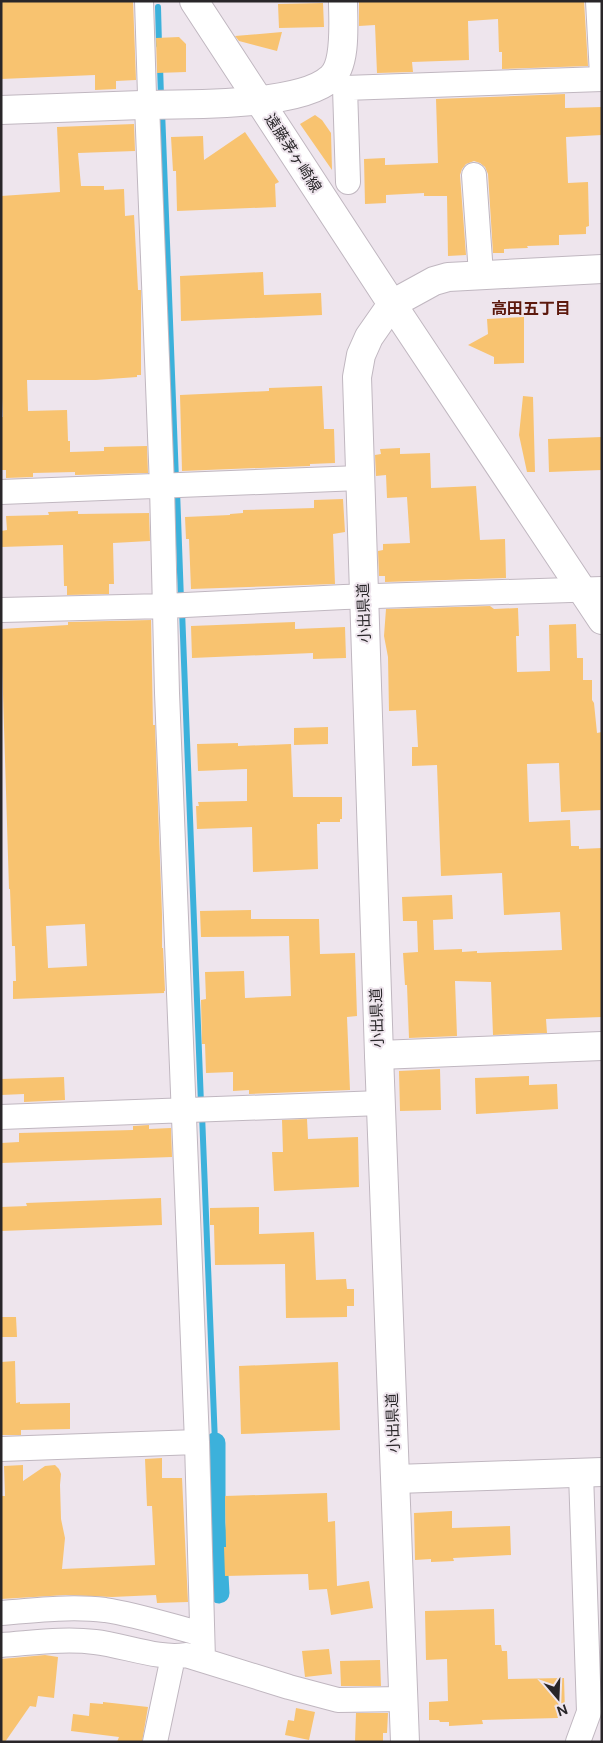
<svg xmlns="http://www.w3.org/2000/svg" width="603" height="1743" viewBox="0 0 603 1743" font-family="'DM Sans','Noto Sans JP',sans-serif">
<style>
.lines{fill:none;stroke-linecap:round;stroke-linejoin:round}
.stream{stroke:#3cb1db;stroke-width:6}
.canal{stroke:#3cb1db;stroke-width:21}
.building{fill:#f8c370;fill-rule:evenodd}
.pedestrian-casing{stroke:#c0b7c0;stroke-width:20}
.minor-casing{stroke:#c0b7c0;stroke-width:26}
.tertiary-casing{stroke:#c0b7c0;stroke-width:30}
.secondary-casing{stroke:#c0b7c0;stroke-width:30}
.pedestrian{stroke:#fff;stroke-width:18}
.minor{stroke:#fff;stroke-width:24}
.tertiary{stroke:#fff;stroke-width:28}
.secondary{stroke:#fff;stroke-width:28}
.labels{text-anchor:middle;stroke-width:4;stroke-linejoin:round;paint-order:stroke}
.street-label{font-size:15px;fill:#292629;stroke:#eee5ed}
.neighbourhood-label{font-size:16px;font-weight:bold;fill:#5c190d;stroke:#eee5ed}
</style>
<rect width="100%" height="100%" fill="#eee5ed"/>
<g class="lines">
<path class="stream" d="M158,7L159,45
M160,65L161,97
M162,110L176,480
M177,490L181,600
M182,610L201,1104
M202,1114L215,1443"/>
<path class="canal" d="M215,1443V1522L219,1593"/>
</g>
<path class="building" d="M1,1H133L136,80L116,81V89L95,90V75L1,79Z
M359,1H584L588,66L502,69V52H499L498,19L468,21L469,60L412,62L413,72L377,73L375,25L359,26Z
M323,3L324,27L279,28L278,4Z
M282,32L277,51L239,41L235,36Z
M179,37L186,44V72L157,73L156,38Z
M565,94V108L602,107V135L566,137L568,183L588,182L589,226L586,227V234L559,235V245L527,246L528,248L504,249V253H493L488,174L485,167L480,163L474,161L466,164L462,169L460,175L466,255L448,256L447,196H424V193L386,195V203L365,204L364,159L385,158V165L438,163L436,99Z
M315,115L322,120L331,133L332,170L300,124Z
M134,124L135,151L78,153L81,186H104V190L124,189L125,216L134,215L138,290H141V375H137V377L96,380H27L28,411L67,410L68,441H70V452L104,451V447L147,446L148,473L75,475V472L33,473V477L6,478V470H1V417H3L1,379V196L60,192L57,127Z
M245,132L279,182L275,184L276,207L177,211L176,171H173L171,137L203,136L204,160Z
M263,272L264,295L321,293L322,315L181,321L180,276Z
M524,317V363L494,364V357L468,345L488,334L487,319Z
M322,386L324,429H334L335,463L310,464V466L182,471L180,395L269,391V388Z
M523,396L533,397L535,472H527L519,435Z
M602,437V470L549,472L548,439Z
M400,448V454L430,453L431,488L476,486L480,540L505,539L506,578L385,582V576H379L378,551L383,550V544L410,543L407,497L387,498L386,475L376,476L375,455L381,454L380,449Z
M343,499L345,532L333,534L335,584L191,589L189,539H186L185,517L230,515V514L243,513V510L314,508V500Z
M78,511V514L149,513L150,541L113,543L114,584H109V594L67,595V586H64L63,545L1,547V531L7,530L6,516L49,515L48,512Z
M490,606L494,609L518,608L519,636H516L517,672L550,671L549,625L576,624L577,658H583V680H592V700L594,703L597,733L602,732V810L561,812L559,763L527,764L529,822L570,820L571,846H579V849L602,848V1017L546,1019L547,1033L493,1035L491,982L455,981L457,1036L409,1038L407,985H405L403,953L418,952L417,921H403L402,897L452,895L453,919L433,920L434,950L462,949V952L477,951V953L562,950L560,912L504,915L502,873L441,876L437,765L412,766V747H418L416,710L389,711L388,657L384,636L386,609Z
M151,620L153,725H155L162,915V948H163L165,991H164V993L13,999V981H16L15,946H12L10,889H9L1,629L68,625V622ZM85,924L87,966L48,968L46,926Z
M295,622V629L345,627L346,658L313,659V653L192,658L191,626Z
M328,727V744L294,745V728Z
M238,743V746L291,744L293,797H342V819H340V822H320V824H317L318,869L253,872L252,827L197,829L196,806H199L198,802L247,801V769L198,771L197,744Z
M251,910V919H319L320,954L355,953L357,1016L347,1017L350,1090L249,1094V1090L233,1091V1072L206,1073L205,1044H202L201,1000L206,999L205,972L244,971L245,998L291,996L289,936L201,937L200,911Z
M440,1069L441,1110L400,1111L399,1071Z
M529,1076V1085L557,1084L558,1109L476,1114L475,1078Z
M64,1077L65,1100L24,1102V1094L1,1095V1079Z
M307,1119L308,1139L358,1137L359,1187L274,1191L272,1152H283L282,1120Z
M149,1125V1129L171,1128L172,1157L1,1163V1143L19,1142V1133L133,1130V1126Z
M161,1198L162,1225L1,1231V1207L27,1206L26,1203Z
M259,1207V1234L314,1232L316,1280L346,1279L347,1289H354V1306H347V1317L286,1318L285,1264L215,1265L214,1225H210V1208Z
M1,1317H16L17,1337H1Z
M15,1361L16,1403L20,1402V1404L70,1403V1429L21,1430V1435H1V1362Z
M338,1362L340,1430L241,1434L239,1366Z
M162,1458V1478H182L188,1602L157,1603L156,1595L112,1597L66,1595L1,1599V1496H5L4,1466L23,1465V1481L45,1466L55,1465L59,1469L61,1474L60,1485L61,1519L65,1538L62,1569L155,1565L152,1506H147L145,1459Z
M327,1493L328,1522L335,1521L337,1586L369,1581L373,1608L331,1615L327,1589L309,1590L308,1574L225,1576L224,1547H226L225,1496Z
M452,1511V1528L510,1526L511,1555L453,1558L454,1561L431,1562V1559L415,1560L414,1513Z
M494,1609L495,1645H501L502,1651H507L508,1679L564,1678L565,1713L557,1714L558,1718L482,1720L483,1724L449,1726V1722H440L439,1720H429V1702L448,1701L447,1659L426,1660L425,1611Z
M329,1649L332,1674L305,1677L302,1651Z
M45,1655L58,1657L54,1698L38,1696L36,1707L30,1706L5,1742H1V1659Z
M380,1660L381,1686H341L340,1661Z
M103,1702L148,1707L142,1742H117L119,1737L71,1731L73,1714L89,1716L90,1703L103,1704Z
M296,1708L315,1712L309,1740L285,1735L288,1720L294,1721Z
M356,1713H388L387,1733H383V1742H355Z"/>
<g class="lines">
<g class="pedestrian-casing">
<path id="pedestrian" d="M144,1L147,95"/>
</g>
<g class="minor-casing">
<path id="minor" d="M598,1L602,75
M332,78L345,88L602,79
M345,88L348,182
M147,105L162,486L167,693L197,1442L203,1660
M474,175L481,274
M1,492L360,478
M1,610L165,606L344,597L602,589
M1,1117L381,1103
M1,1449L197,1442
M1,1613C35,1610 72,1606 105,1610C138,1615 171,1626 202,1634
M1,1645C32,1643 64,1638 95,1642C123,1645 160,1660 186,1655L289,1687L338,1700L403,1699
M155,1742L173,1657
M578,1742L589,1712L581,1473"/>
</g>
<g class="tertiary-casing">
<path id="tertiary" d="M1,110C48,108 95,107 142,105C185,104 300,107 331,78C347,64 343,21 343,1
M602,269L448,277L434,281L392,304L602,620
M379,1055L602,1046
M396,1479L602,1472"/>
</g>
<g class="secondary-casing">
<path id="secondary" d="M194,1L392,304L369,337L361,355L357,377L379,1055L405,1742"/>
</g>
<use href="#pedestrian" class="pedestrian"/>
<use href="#minor" class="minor"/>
<use href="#tertiary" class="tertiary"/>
<use href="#secondary" class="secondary"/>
</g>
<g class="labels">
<g class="street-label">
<text transform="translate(293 153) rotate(57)" y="5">遠藤茅ヶ崎線</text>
<text transform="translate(364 613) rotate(-92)" y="5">小出県道</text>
<text transform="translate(377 1018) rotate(-92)" y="5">小出県道</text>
<text transform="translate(393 1423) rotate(-92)" y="5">小出県道</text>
</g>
<g class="neighbourhood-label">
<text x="531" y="314">高田五丁目</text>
</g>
</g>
<rect width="603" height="1743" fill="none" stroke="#292629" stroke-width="5"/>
<g transform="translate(558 1698) rotate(161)" stroke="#eee5ed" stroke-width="4" paint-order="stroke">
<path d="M0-4L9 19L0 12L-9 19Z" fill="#292629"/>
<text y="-8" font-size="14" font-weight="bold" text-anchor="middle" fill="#292629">N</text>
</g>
</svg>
